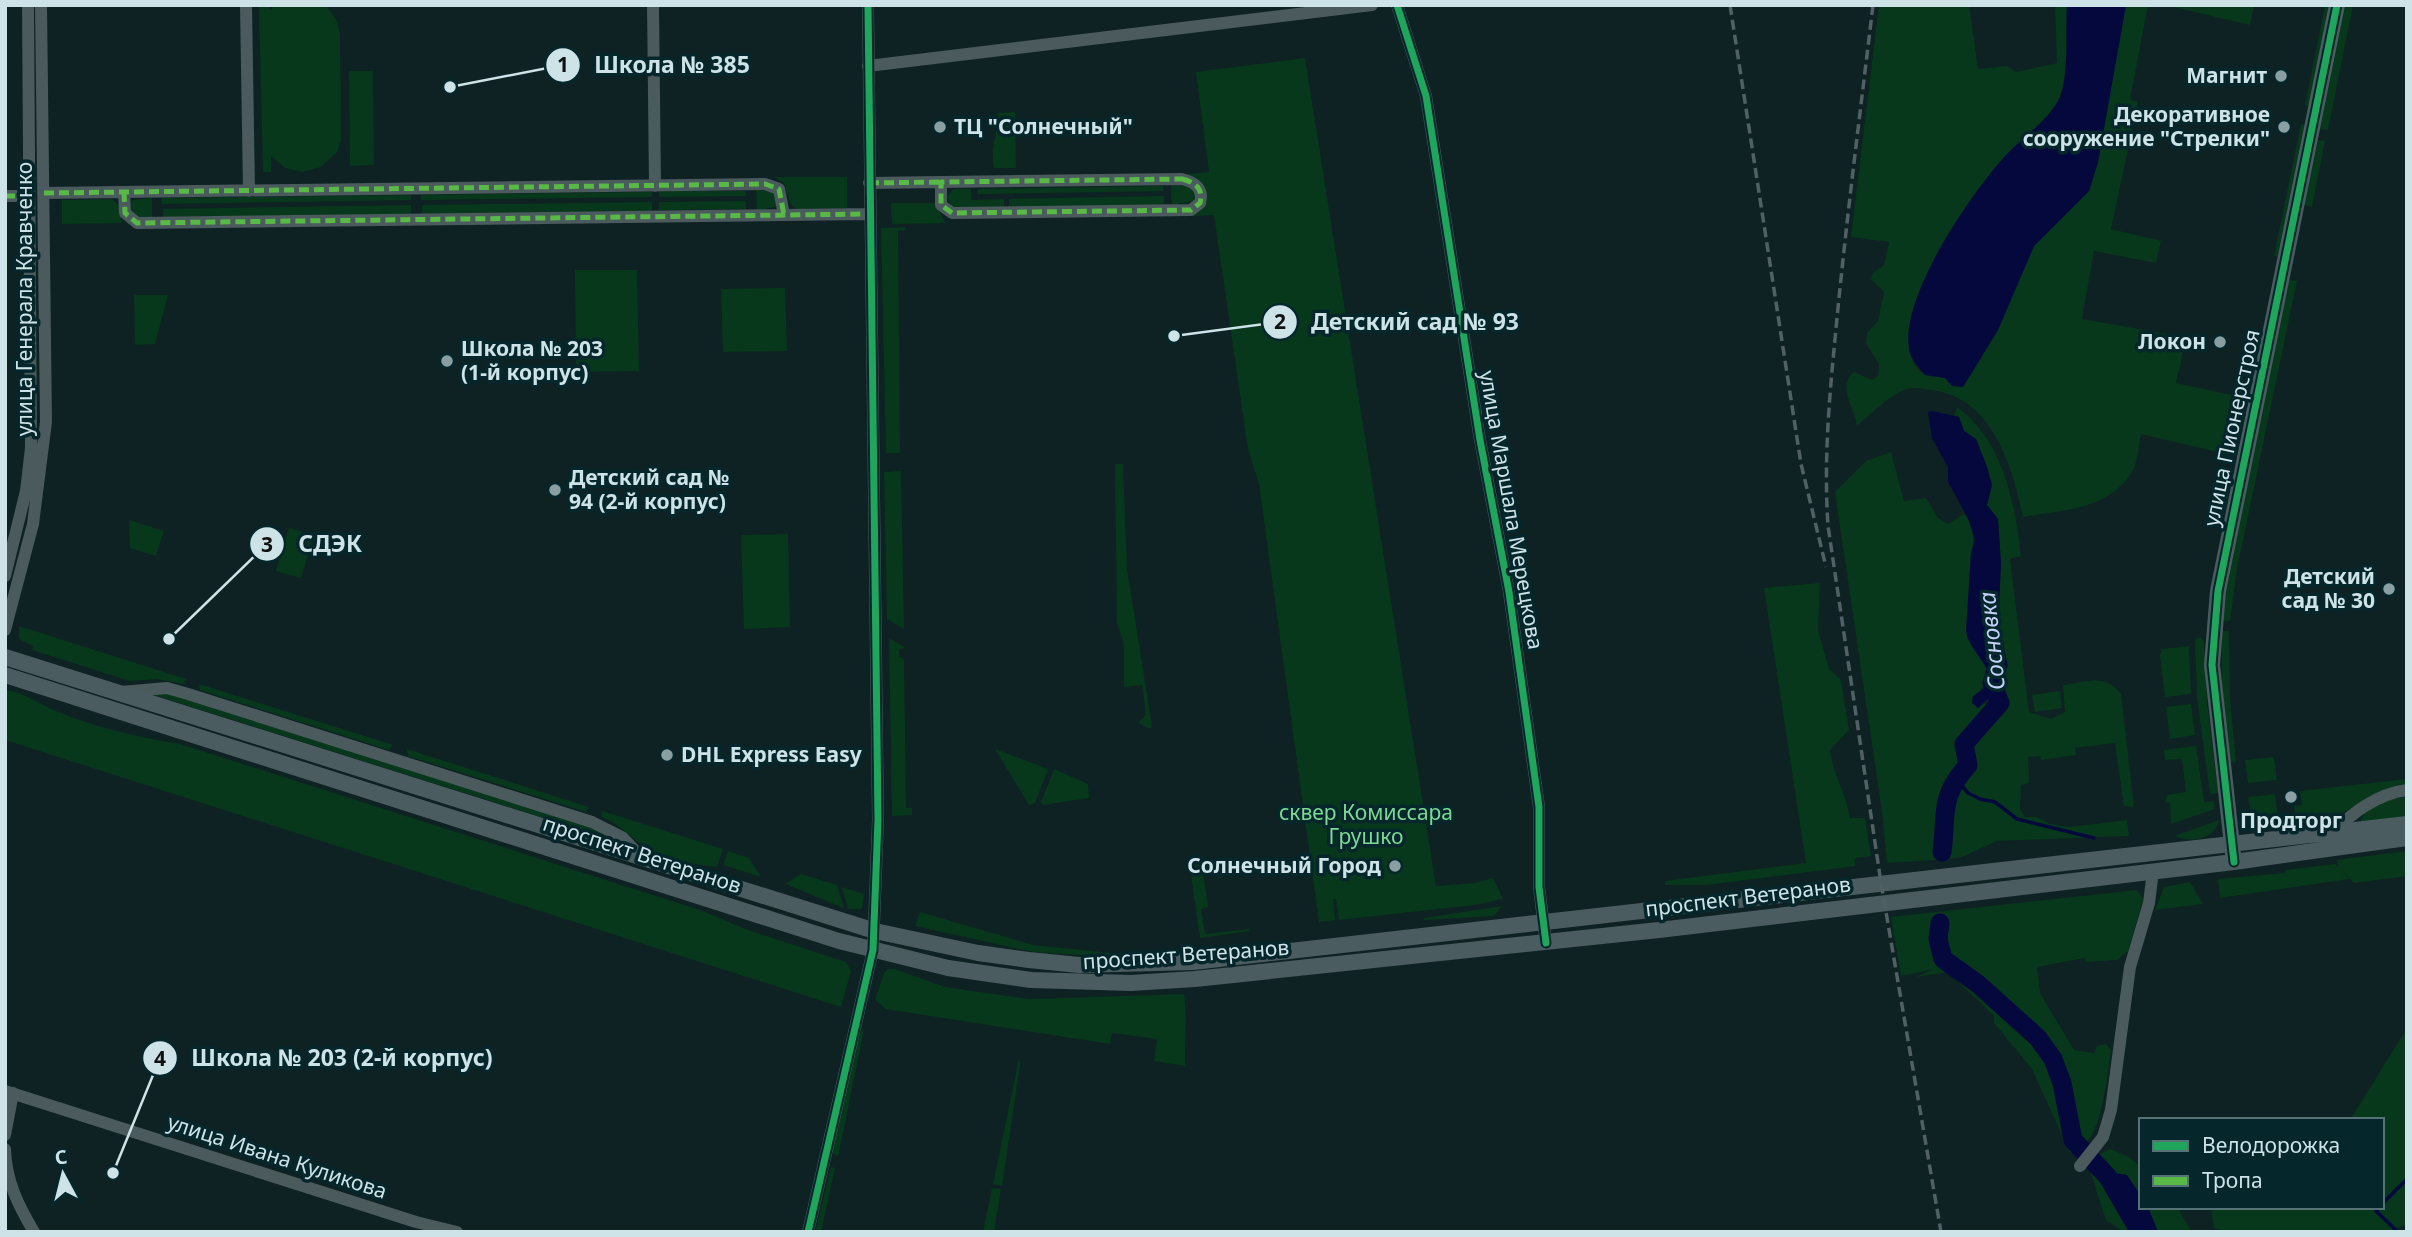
<svg xmlns="http://www.w3.org/2000/svg" width="2412" height="1237" viewBox="0 0 2412 1237" font-family="'Noto Sans',sans-serif">
<style>
.green{fill:#07381b}
.water{fill:#05083c}
.lines{fill:none;stroke-linecap:round;stroke-linejoin:round}
.stream{stroke:#05083c;stroke-width:3.5}
.river{stroke:#05083c;stroke-width:19}
.street{stroke:#4a5a5d;stroke-width:12}
.secondary{stroke:#4b5c61;stroke-width:16}
.rail{stroke:#516163;stroke-width:3.5;stroke-dasharray:10 5;stroke-linecap:butt}
.quiet{stroke:#58b947;stroke-width:5;stroke-dasharray:10 5;stroke-linecap:butt}
.cycleway-casing{stroke:#05272c;stroke-width:11}
.cycleway{stroke:#20a55d;stroke-width:7}
.poi-dot{fill:#8a9fa2;stroke:#05272c;stroke-width:2.5}
.labels{text-anchor:middle;stroke-width:7;stroke-linejoin:round;paint-order:stroke}
.poi-label{font-size:21px;font-weight:bold;fill:#cde3e7;stroke:#05272c;text-anchor:end}
.street-label{font-size:21px;fill:#cde3e7;stroke:#05272c}
.park-label{font-size:21px;fill:#7dd993;stroke:#05272c}
.water-label{font-size:23px;font-style:italic;fill:#c4d2f7;stroke:#05272c}
.leader{fill:none;stroke:#cde3e7;stroke-width:2.5}
.callout-dot{fill:#cde3e7;stroke:#05272c;stroke-width:2.5}
.mark-label{font-size:21px;text-anchor:middle;font-weight:bold;fill:#111}
.callout-label{font-size:23px;text-anchor:middle;font-weight:bold;fill:#cde3e7;stroke:#05272c;stroke-width:7;stroke-linejoin:round;paint-order:stroke}
</style>
<rect width="100%" height="100%" fill="#0e2123"/>
<path class="green" d="M259,5H269L270,10L275,5H326L337,21L340,35L341,140L337,152L321,167L303,172L285,168L271,156V172H263Z
M1879,5H1969L1978,69L2007,66L2016,72L2057,63L2055,5H2067C2066,30 2069,80 2058,101C2047,122 2023,138 2007,155C1977,186 1869,336 1924,374C1930,378 1938,375 1944,378C1952,380 1954,387 1963,387L1998,330L2034,246L2089,191L2098,162L2126,5H2148L2130,100L2138,102L2111,229L2161,241L2156,263L2094,251L2082,319L2173,335C2190,346 2179,365 2176,383L2236,396L2226,454L2141,434C2138,446 2138,462 2132,472C2109,510 2062,510 2023,517C2012,465 1992,397 1931,390C1923,389 1913,386 1904,390C1887,397 1871,414 1857,426C1855,407 1836,387 1854,372L1872,380L1878,376L1879,364L1866,344L1867,333L1878,321L1884,292L1871,279L1873,273L1884,265L1889,242L1851,237Z
M2165,5H2254L2250,25Z
M2345,5H2353L2328,130L2320,129Z
M2325,6L2329,7L2309,106L2305,105Z
M1305,58L1436,886L1475,883L1493,878L1503,899L1475,905L1339,920L1336,899H1333L1335,920L1319,922L1259,484L1248,449L1214,215L1192,216L1200,181L1187,174L1209,172L1196,72Z
M349,71H373L374,165L350,166Z
M1015,112L1016,168H994C990,149 998,131 998,113Z
M2301,124L2305,125L2278,257L2274,256Z
M2318,140L2325,141L2312,207L2304,205Z
M774,177H847V208L796,209L790,203L784,183Z
M1171,185L1191,187L1195,194L1194,201L1172,205Z
M1163,186V191L978,194V189Z
M953,189H971V200L1004,199V207L952,208L947,197Z
M756,190L776,192V207L757,210Z
M746,191V196L659,197V191Z
M652,192V197L421,200V195Z
M411,195V200L162,204V198Z
M1164,196V205L1009,207V199Z
M152,198V218L132,216L130,206L132,200Z
M112,199L119,206L122,223L62,224V200Z
M746,201V209L659,210V202Z
M652,202V211L422,214V205Z
M891,203H936L945,223L892,224Z
M411,205V214L163,217V209Z
M906,227V230L898,231L900,453H886L881,228Z
M575,270H637L639,371L576,372Z
M2289,280L2297,281L2237,569L2230,621H2222L2225,592Z
M785,288L787,351L723,352L721,289Z
M134,295H168L155,344L135,345Z
M1957,407C2003,440 2015,503 2021,556L2010,559L2029,712L2051,719L2065,712L2063,685C2085,682 2106,673 2121,694L2134,807L2124,806L2115,743L2075,748L2076,755L2041,760L2040,756L2028,757L2029,783L2021,785L2020,809L2025,817H2037L2050,824L2069,827L2127,820L2129,836L1997,841L1962,857L1949,859V797L1970,766L1967,745L1987,719L2003,705L1996,689L2003,678L2005,655L1998,626L2001,564L1998,519L1987,505L1992,485L1987,467L1976,439L1964,431L1959,417L1955,415Z
M1891,452L1904,501L1926,498L1938,518L1948,524L1964,514C1973,524 1976,541 1971,553L1967,638L1985,663L1991,682L1981,688L1978,708L1985,703L1986,709L1959,743L1964,764L1940,792L1937,860L1887,863L1882,812L1835,492L1866,461Z
M1115,464H1123L1127,569L1152,726L1150,729L1138,723L1146,715L1142,685L1124,687V644L1117,623Z
M901,471L904,629L887,619L884,472Z
M129,520L164,531L156,556L130,548Z
M289,528L314,535L301,578L276,571Z
M788,534L790,627L744,629L741,535Z
M1820,583L1818,630L1829,669L1841,680L1849,730L1830,750C1833,774 1846,793 1850,818H1865L1871,856L1855,858V866L1707,885H1665V881L1806,863L1764,588Z
M19,626L186,679L183,684L157,679L130,681L32,650L33,646L19,639Z
M2222,631H2229L2230,699L2236,762L2229,763L2222,700Z
M2201,637L2204,642L2207,702L2218,793L2210,794L2197,698L2195,639Z
M889,638L906,648L899,649V657L904,659L906,808H912V815L892,816Z
M2189,646L2191,694L2165,697L2160,655L2162,649Z
M199,684L393,745L389,750L200,690Z
M5,690C24,692 39,704 56,711C95,727 138,737 180,744L700,910L748,930L846,962L851,971L841,1007L5,740Z
M2060,691L2062,708L2035,712L2032,695Z
M169,694L600,830L617,841L154,695Z
M2191,704L2195,735L2170,739L2166,707Z
M2196,746L2204,802L2214,801L2215,809L2171,824L2170,803L2165,802L2167,795L2186,792L2182,759L2165,760L2164,750Z
M407,749L589,807L586,812L408,756Z
M995,749L1048,769L1035,803L1029,805Z
M2274,757L2277,780L2248,783L2245,760Z
M1054,769L1088,784L1089,798L1043,805L1041,802Z
M2407,779V784L2378,792L2331,820L2296,822L2294,806L2302,805L2300,791Z
M2275,794L2279,825L2253,823L2248,797Z
M2407,797V819L2363,823L2361,820C2366,805 2392,798 2407,797Z
M602,811L723,849L717,867C694,864 666,862 647,849C631,838 621,825 602,817Z
M2219,820C2215,840 2191,843 2174,836Z
M728,851L749,858L761,877L723,865Z
M2407,851V876L2354,883L2341,870L2349,879L2220,898L2218,879L2285,873V870L2335,864L2339,868L2336,860Z
M1201,859L1208,907L1201,909L1205,934L1249,929V931L1200,938L1189,860Z
M801,874L837,885L844,908L785,884Z
M2190,882L2203,904L2155,910L2164,887Z
M842,887L864,894L862,909H848Z
M2137,890L2143,899L2128,951L2117,960L2086,962L2085,958L2037,967L2040,993L2074,1050L2094,1053L2097,1046L2106,1044L2111,1050C2108,1073 2102,1130 2084,1146C2081,1149 2074,1151 2070,1153L2032,1069L1994,1023V1016L1948,972L1916,977L1934,969L1901,976L1891,917Z
M1502,906L1494,916L1424,920V918Z
M920,912L1033,945L1112,953L1184,952L1181,955L1112,957L1033,952L915,926Z
M888,969H895L945,987L1029,999L1184,994C1188,1019 1184,1041 1185,1066L1154,1061L1157,1039L1112,1033L1110,1044L886,1009L875,1000L884,973Z
M863,1027L864,1030L838,1157L831,1151L852,1057Z
M2407,1028V1224L2388,1232H2229L2214,1228L2211,1207H2382V1120H2350Z
M1019,1059L1020,1065L1002,1186L993,1184Z
M2111,1149L2129,1157L2141,1167V1196L2127,1175L2108,1188L2133,1232H2124L2106,1220L2090,1171C2091,1159 2101,1152 2111,1149Z
M831,1167L835,1168L821,1232H815Z
M992,1188L1001,1189L994,1232H983Z
M2148,1207H2177L2192,1232H2158Z"/>
<path class="water" d="M2067,5H2126L2098,162L2089,191L2034,246L1998,330L1963,387L1952,386L1945,378L1925,375C1919,368 1913,361 1910,353C1896,301 1972,192 2006,155C2022,138 2046,122 2058,101C2070,80 2065,30 2067,5Z
M1932,411L1959,417L1964,431L1976,439L1987,467L1992,485L1987,505L1998,519L2001,564L1998,626L2005,655L2003,678L1995,677L1991,682C1988,661 1968,649 1966,630L1971,553L1975,540L1968,518L1948,482V467L1932,438L1928,412Z
M1992,683L1998,697L1989,698L1978,708L1972,703L1973,696Z
M2114,1173L2127,1175L2141,1196V1207H2148L2158,1232H2133L2108,1188V1177Z"/>
<g class="lines">
<path class="stream" d="M1956,779L1968,793L1980,799L1995,802L2017,819L2094,838
M2382,1204L2407,1179
M2380,1207L2376,1211L2398,1232"/>
<path class="river" d="M1942,852C1947,814 1939,797 1968,765L1964,744L2000,703L1992,683L1998,665L1995,651
M1940,923L1938,939L1943,959L1978,984L2038,1038L2053,1059L2062,1083L2073,1140L2108,1177L2140,1232"/>
<path class="street" d="M246,5L249,191
M653,5L655,186
M1397,5L1426,96L1480,440L1509,592L1539,807V887L1546,943
M868,66L1372,5
M1182,179C1195,182 1204,189 1200,203L1191,210L952,213L941,205V182Z
M869,183L941,182
M124,192L125,213L137,223L869,214
M44,193L765,184L779,189L784,215
M5,196H29
M5,576L26,491L31,448L28,5
M5,630L33,524L46,422L41,5
M121,692L167,688L188,694L592,822L622,837L640,856
M2330,834C2353,813 2376,794 2407,790
M5,1091L416,1222L457,1232
M5,1135L13,1093
M5,1149C6,1181 18,1205 34,1232
M2080,1166L2103,1137L2111,1110L2130,967L2149,903L2153,871
M808,1232L873,950L878,820L868,5"/>
<path class="secondary" d="M5,657L875,931L978,953L1029,960L1079,965L1193,962L2407,824
M5,675L839,941L948,968L1031,980L1131,983L1195,979L1659,930L2234,862L2407,838
M2233,854L2212,665L2218,591L2337,5"/>
<path class="rail" d="M1730,5L1801,464L1826,567
M1873,5C1861,106 1848,207 1838,308C1831,381 1823,452 1828,526L1881,883L1941,1232"/>
<path class="quiet" d="M1182,179C1195,182 1204,189 1200,203L1191,210L952,213L941,205V182Z
M869,183L941,182
M124,192L125,213L137,223L869,214
M44,193L765,184L779,189L784,215
M5,196H29"/>
<g class="cycleway-casing">
<path id="cycleway" d="M1397,5L1426,96L1480,440L1509,592L1539,807V887L1546,943
M2234,862L2212,665L2218,591L2337,5
M808,1232L873,950L878,820L868,5"/>
</g>
<use href="#cycleway" class="cycleway"/>
</g>
<g class="poi-dot">
<circle cx="2281" cy="76" r="7"/>
<circle cx="940" cy="127" r="7"/>
<circle cx="2284" cy="127" r="7"/>
<circle cx="2220" cy="342" r="7"/>
<circle cx="447" cy="361" r="7"/>
<circle cx="555" cy="490" r="7"/>
<circle cx="2389" cy="589" r="7"/>
<circle cx="667" cy="755" r="7"/>
<circle cx="2291" cy="797" r="7"/>
<circle cx="1395" cy="866" r="7"/>
</g>
<g class="labels">
<g class="poi-label">
<text x="2267" y="83">Магнит</text>
<text x="2270" y="122">Декоративное<tspan x="2270" dy="24">сооружение "Стрелки"</tspan></text>
<text x="954" y="134" text-anchor="start">ТЦ "Солнечный"</text>
<text x="2206" y="349">Локон</text>
<text x="461" y="356" text-anchor="start">Школа № 203<tspan x="461" dy="24">(1-й корпус)</tspan></text>
<text x="569" y="485" text-anchor="start">Детский сад №<tspan x="569" dy="24">94 (2-й корпус)</tspan></text>
<text x="2375" y="584">Детский<tspan x="2375" dy="24">сад № 30</tspan></text>
<text x="681" y="762" text-anchor="start">DHL Express Easy</text>
<text x="2291" y="828" text-anchor="middle">Продторг</text>
<text x="1381" y="873">Солнечный Город</text>
</g>
<g class="street-label">
<text transform="translate(25 299) rotate(-90)" y="7">улица Генерала Кравченко</text>
<text transform="translate(2232 428) rotate(-78)" y="7">улица Пионерстроя</text>
<text transform="translate(1511 510) rotate(80)" y="7">улица Маршала Мерецкова</text>
<text transform="translate(642 855) rotate(18)" y="7">проспект Ветеранов</text>
<text transform="translate(1748 897) rotate(-7)" y="7">проспект Ветеранов</text>
<text transform="translate(1186 955) rotate(-4)" y="7">проспект Ветеранов</text>
<text transform="translate(277 1157) rotate(18)" y="7">улица Ивана Куликова</text>
</g>
<g class="park-label">
<text x="1366" y="820">сквер Комиссара<tspan x="1366" dy="24">Грушко</tspan></text>
</g>
<g class="water-label">
<text transform="translate(1992 641) rotate(-96)" y="8">Сосновка</text>
</g>
</g>
<path class="leader" d="M450 87L563 65M1174 336L1280 322M169 639L267 544M113 1173L160 1058"/>
<g class="callout-dot">
<circle cx="450" cy="87" r="7"/>
<circle cx="1174" cy="336" r="7"/>
<circle cx="169" cy="639" r="7"/>
<circle cx="113" cy="1173" r="7"/>
<circle cx="563" cy="65" r="18"/>
<circle cx="1280" cy="322" r="18"/>
<circle cx="267" cy="544" r="18"/>
<circle cx="160" cy="1058" r="18"/>
</g>
<g class="mark-label">
<text x="563" y="72">1</text>
<text x="1280" y="329">2</text>
<text x="267" y="552">3</text>
<text x="160" y="1066">4</text>
</g>
<g class="callout-label">
<text x="672" y="73">Школа № 385</text>
<text x="1415" y="330">Детский сад № 93</text>
<text x="330" y="552">СДЭК</text>
<text x="342" y="1066">Школа № 203 (2-й корпус)</text>
</g>
<rect width="2412" height="1237" fill="none" stroke="#cde3e7" stroke-width="14"/>
<rect x="2139" y="1118" width="245" height="91" fill="#05272c" stroke="#557277" stroke-width="2"/>
<rect x="2153" y="1141" width="35" height="10" fill="#20a55d" stroke="#557277" stroke-width="2"/>
<text x="2202" y="1153" font-size="21" fill="#cde3e7">Велодорожка</text>
<rect x="2153" y="1176" width="35" height="10" fill="#58b947" stroke="#557277" stroke-width="2"/>
<text x="2202" y="1188" font-size="21" fill="#cde3e7">Тропа</text>
<g transform="translate(63 1174) rotate(353)" stroke="#05272c" stroke-width="5" paint-order="stroke">
<path d="M0-5L12 26L0 18L-12 26Z" fill="#cde3e7"/>
<text y="-10" font-size="19" font-weight="bold" text-anchor="middle" fill="#cde3e7">С</text>
</g>
</svg>
